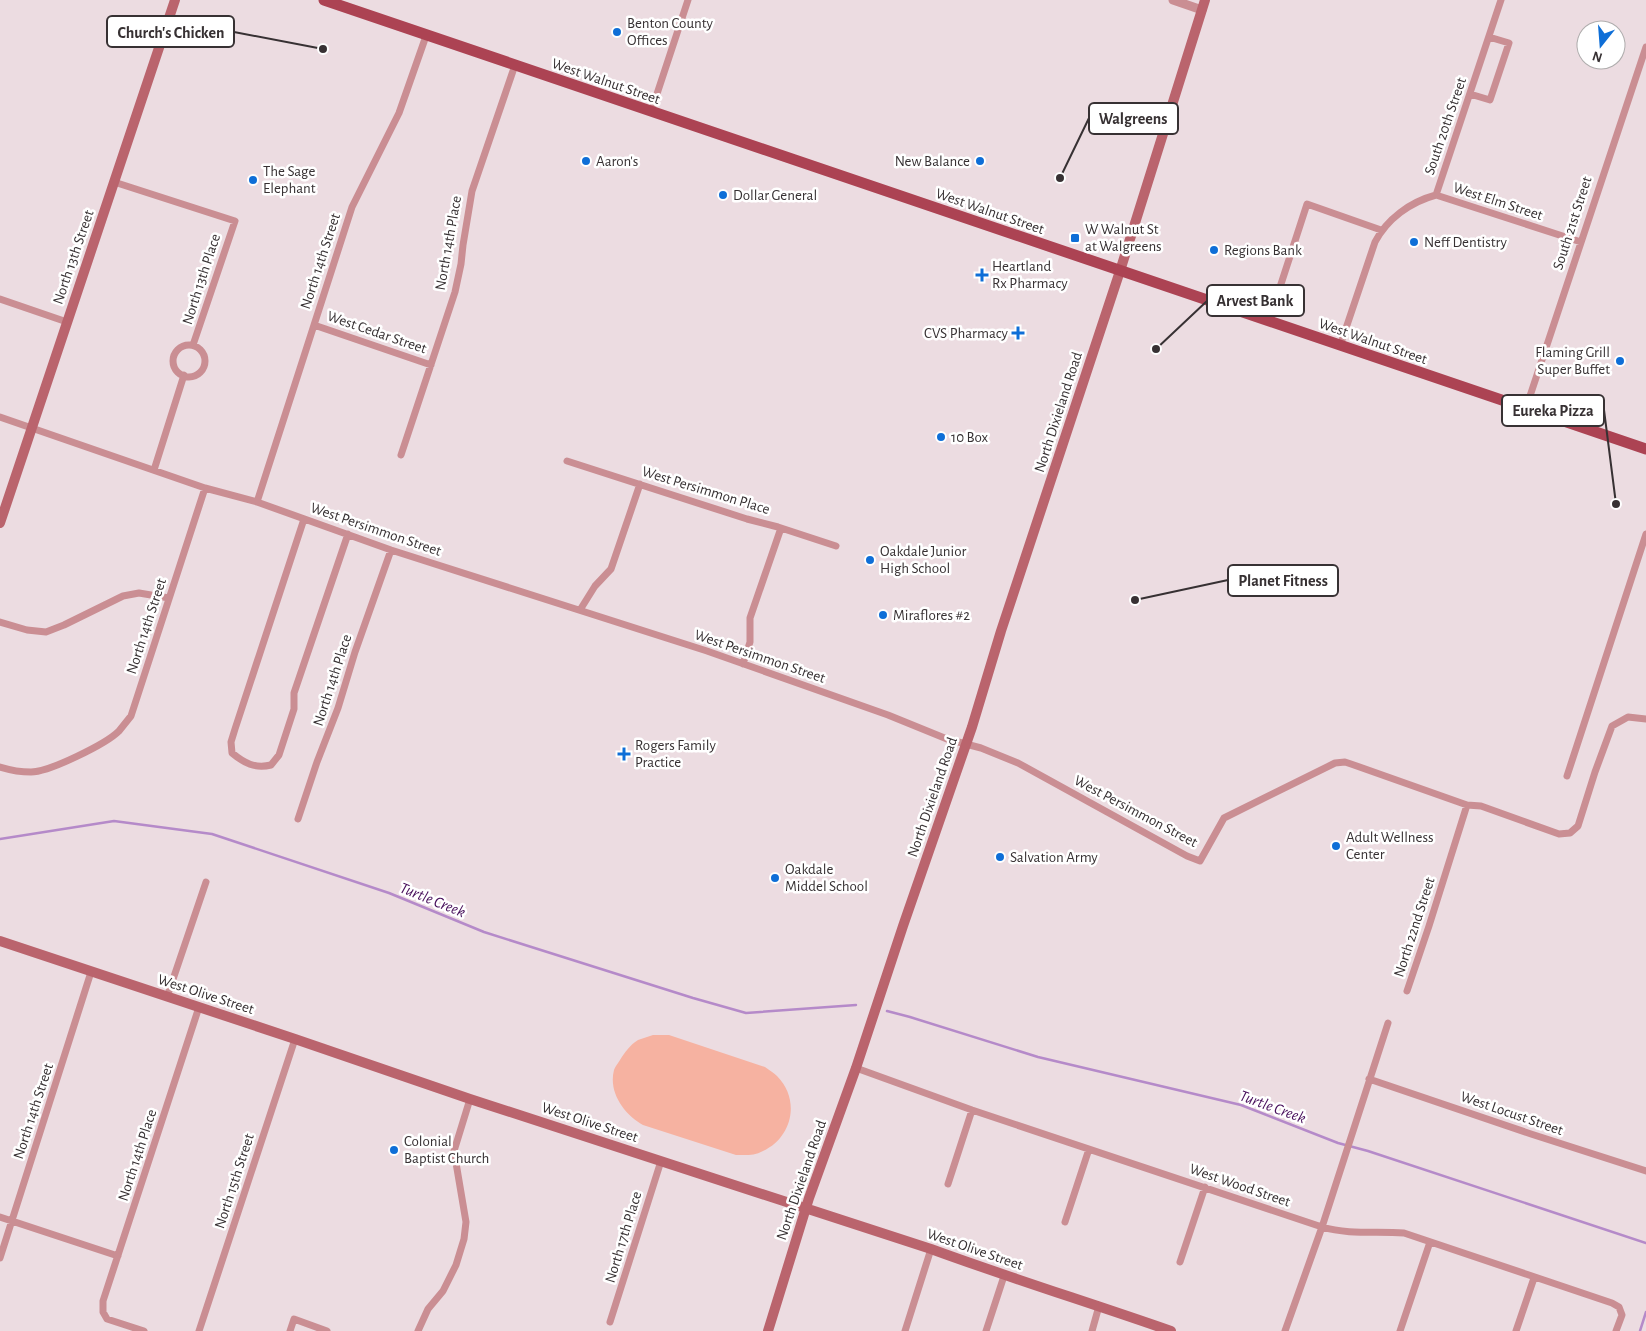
<svg xmlns="http://www.w3.org/2000/svg" width="1646" height="1331" viewBox="0 0 1646 1331" font-family="'Alegreya Sans',sans-serif">
<style>
.pitch{fill:#f6b2a1}
.lines{fill:none;stroke-linecap:round;stroke-linejoin:round}
.stream{stroke:#b58ac9;stroke-width:2.5}
.minor{stroke:#ca8e93;stroke-width:7}
.tertiary{stroke:#ca8e93;stroke-width:9}
.secondary{stroke:#ba646d;stroke-width:10}
.primary{stroke:#ac4353;stroke-width:11}
.poi-dot{fill:#0e6ed7;stroke:#fff;stroke-width:2}
.labels{text-anchor:middle;stroke-width:5;stroke-linejoin:round;paint-order:stroke}
.poi-label{font-size:15px;fill:#373133;stroke:#fff;text-anchor:start}
.street-label{font-size:15px;fill:#373133;stroke:#fff}
.water-label{font-size:16px;font-style:italic;fill:#460d5a;stroke:#fff}
.leader{fill:none;stroke:#373133;stroke-width:2}
.callout-dot{fill:#373133;stroke:#fff;stroke-width:2}
.callout{fill:#fff;stroke:#373133;stroke-width:2}
.callout-label{font-size:16px;text-anchor:middle;font-weight:bold;fill:#373133}
</style>
<rect width="100%" height="100%" fill="#ecdce1"/>
<path class="pitch" d="M653,1035H669L765,1067C769,1070 774,1073 777,1076C801,1100 792,1138 763,1151C754,1156 745,1155 736,1155L643,1125C625,1115 608,1093 614,1070C615,1067 618,1063 620,1060C625,1052 630,1045 638,1040C643,1038 648,1037 653,1035Z"/>
<g class="lines">
<path class="stream" d="M0,839L114,821L212,834L389,893L484,932L693,998L746,1013L856,1005
M887,1011L910,1017L1038,1057L1241,1105L1338,1143L1368,1151L1646,1243
M1640,1331L1646,1312"/>
<path class="minor" d="M1470,94L1490,100L1509,43L1489,37
M651,112L688,0
M114,182L235,221L193,345
M1436,195L1501,0
M1436,195L1581,242
M0,299L67,322
M1269,321L1307,204L1381,230
M314,325L431,365
M173 361a16 16 0 1 1 32 0a16 16 0 1 1-32 0Z
M1340,346L1375,242C1387,219 1410,202 1436,195
M1526,408L1646,47
M0,417L205,488L257,502L391,550L707,651L888,715L947,739L981,748L1018,763L1187,856L1200,861L1224,818L1335,763L1345,762L1351,764L1467,805
M401,455L455,292L461,264L463,245L472,191L515,65
M567,461L747,519L778,527L836,546
M154,470L184,375
M257,502L352,207L399,113L426,36
M304,519L235,729L231,742L232,753C244,763 255,769 271,765L279,755L294,709V693L348,534
M580,610L595,586L611,569L640,484
M0,622L27,630L46,632L64,625L123,596L139,593L169,598
M743,664L750,642V618L781,528
M0,767C10,770 20,772 31,772C49,772 106,744 119,731C123,726 127,721 131,716L205,488
M1567,776L1646,534
M298,819L317,762L338,708L355,652L391,550
M1407,991L1429,926L1467,805L1481,806L1559,834L1570,833L1578,826L1595,772L1612,726L1628,717L1646,719
M167,997L206,882
M856,1068L972,1110L1322,1227C1349,1235 1377,1231 1404,1233L1612,1303L1619,1307L1622,1315L1616,1331
M1369,1079L1531,1134L1646,1171
M948,1184L972,1110
M0,1217L118,1256
M1065,1222L1089,1149
M0,1258L91,972
M1180,1262L1205,1187
M610,1322L661,1161
M144,1331L107,1319L103,1312V1301L199,1007
M199,1331L295,1039
M290,1331L294,1319L327,1331
M418,1331L428,1309L443,1291L456,1265L464,1239L466,1222L454,1151L470,1099
M905,1331L931,1249
M986,1331L1004,1276
M1092,1331L1099,1306
M1285,1331L1322,1227L1388,1023
M1400,1331L1430,1242
M1516,1331L1534,1278"/>
<path class="tertiary" d="M1173,0L1202,10"/>
<path class="secondary" d="M0,523L175,0
M0,941L295,1039L470,1099L931,1249C1010,1278 1091,1303 1171,1331
M768,1331L809,1198L856,1068L903,926L972,727L1001,631L1120,271L1205,0"/>
<path class="primary" d="M324,0L1646,449"/>
</g>
<g class="poi-dot">
<circle cx="617" cy="32" r="5"/>
<circle cx="586" cy="161" r="5"/>
<circle cx="980" cy="161" r="5"/>
<circle cx="253" cy="180" r="5"/>
<circle cx="723" cy="195" r="5"/>
<rect x="1070" y="233" width="10" height="10" rx="2.5"/>
<circle cx="1414" cy="242" r="5"/>
<circle cx="1214" cy="250" r="5"/>
<path d="M979.5 267.5h5v5h5v5h-5v5h-5v-5h-5v-5h5z"/>
<path d="M1015.5 325.5h5v5h5v5h-5v5h-5v-5h-5v-5h5z"/>
<circle cx="1620" cy="361" r="5"/>
<circle cx="941" cy="437" r="5"/>
<circle cx="870" cy="560" r="5"/>
<circle cx="883" cy="615" r="5"/>
<path d="M621.5 746.5h5v5h5v5h-5v5h-5v-5h-5v-5h5z"/>
<circle cx="1336" cy="846" r="5"/>
<circle cx="1000" cy="857" r="5"/>
<circle cx="775" cy="878" r="5"/>
<circle cx="394" cy="1150" r="5"/>
</g>
<g class="labels">
<g class="poi-label">
<text x="627" y="28">Benton County<tspan x="627" dy="17">Offices</tspan></text>
<text x="596" y="166">Aaron's</text>
<text x="970" y="166" text-anchor="end">New Balance</text>
<text x="263" y="176">The Sage<tspan x="263" dy="17">Elephant</tspan></text>
<text x="733" y="200">Dollar General</text>
<text x="1085" y="234">W Walnut St<tspan x="1085" dy="17">at Walgreens</tspan></text>
<text x="1424" y="247">Neff Dentistry</text>
<text x="1224" y="255">Regions Bank</text>
<text x="992" y="271">Heartland<tspan x="992" dy="17">Rx Pharmacy</tspan></text>
<text x="1008" y="338" text-anchor="end">CVS Pharmacy</text>
<text x="1610" y="357" text-anchor="end">Flaming Grill<tspan x="1610" dy="17">Super Buffet</tspan></text>
<text x="951" y="442">10 Box</text>
<text x="880" y="556">Oakdale Junior<tspan x="880" dy="17">High School</tspan></text>
<text x="893" y="620">Miraflores #2</text>
<text x="635" y="750">Rogers Family<tspan x="635" dy="17">Practice</tspan></text>
<text x="1346" y="842">Adult Wellness<tspan x="1346" dy="17">Center</tspan></text>
<text x="1010" y="862">Salvation Army</text>
<text x="785" y="874">Oakdale<tspan x="785" dy="17">Middel School</tspan></text>
<text x="404" y="1146">Colonial<tspan x="404" dy="17">Baptist Church</tspan></text>
</g>
<g class="street-label">
<text transform="translate(606 81) rotate(19)" y="5">West Walnut Street</text>
<text transform="translate(1445 126) rotate(-71)" y="5">South 20th Street</text>
<text transform="translate(1498 201) rotate(18)" y="5">West Elm Street</text>
<text transform="translate(990 211) rotate(19)" y="5">West Walnut Street</text>
<text transform="translate(1572 223) rotate(-72)" y="5">South 21st Street</text>
<text transform="translate(448 243) rotate(-80)" y="5">North 14th Place</text>
<text transform="translate(73 257) rotate(-71)" y="5">North 13th Street</text>
<text transform="translate(320 261) rotate(-72)" y="5">North 14th Street</text>
<text transform="translate(201 279) rotate(-72)" y="5">North 13th Place</text>
<text transform="translate(377 332) rotate(19)" y="5">West Cedar Street</text>
<text transform="translate(1373 341) rotate(19)" y="5">West Walnut Street</text>
<text transform="translate(1058 412) rotate(-72)" y="5">North Dixieland Road</text>
<text transform="translate(706 490) rotate(17)" y="5">West Persimmon Place</text>
<text transform="translate(376 529) rotate(19)" y="5">West Persimmon Street</text>
<text transform="translate(146 626) rotate(-72)" y="5">North 14th Street</text>
<text transform="translate(760 656) rotate(19)" y="5">West Persimmon Street</text>
<text transform="translate(332 680) rotate(-72)" y="5">North 14th Place</text>
<text transform="translate(932 797) rotate(-71)" y="5">North Dixieland Road</text>
<text transform="translate(1136 811) rotate(28)" y="5">West Persimmon Street</text>
<text transform="translate(1414 927) rotate(-72)" y="5">North 22nd Street</text>
<text transform="translate(206 994) rotate(18)" y="5">West Olive Street</text>
<text transform="translate(33 1111) rotate(-72)" y="5">North 14th Street</text>
<text transform="translate(1512 1113) rotate(19)" y="5">West Locust Street</text>
<text transform="translate(590 1122) rotate(18)" y="5">West Olive Street</text>
<text transform="translate(137 1155) rotate(-72)" y="5">North 14th Place</text>
<text transform="translate(801 1180) rotate(-71)" y="5">North Dixieland Road</text>
<text transform="translate(234 1181) rotate(-72)" y="5">North 15th Street</text>
<text transform="translate(1240 1185) rotate(19)" y="5">West Wood Street</text>
<text transform="translate(623 1237) rotate(-73)" y="5">North 17th Place</text>
<text transform="translate(975 1249) rotate(19)" y="5">West Olive Street</text>
</g>
<g class="water-label">
<text transform="translate(433 899) rotate(22)" y="6">Turtle Creek</text>
<text transform="translate(1273 1106) rotate(20)" y="6">Turtle Creek</text>
</g>
</g>
<path class="leader" d="M323 49L234 32M1060 178L1089 118M1156 349L1207 301M1616 504L1604 410M1135 600L1228 580"/>
<g class="callout-dot">
<circle cx="323" cy="49" r="5"/>
<circle cx="1060" cy="178" r="5"/>
<circle cx="1156" cy="349" r="5"/>
<circle cx="1616" cy="504" r="5"/>
<circle cx="1135" cy="600" r="5"/>
</g>
<g class="callout">
<rect x="107" y="16" width="127" height="31" rx="5"/>
<rect x="1089" y="103" width="89" height="31" rx="5"/>
<rect x="1207" y="285" width="97" height="31" rx="5"/>
<rect x="1502" y="395" width="102" height="31" rx="5"/>
<rect x="1228" y="565" width="110" height="31" rx="5"/>
</g>
<g class="callout-label">
<text x="171" y="38">Church's Chicken</text>
<text x="1133" y="124">Walgreens</text>
<text x="1255" y="306">Arvest Bank</text>
<text x="1553" y="416">Eureka Pizza</text>
<text x="1283" y="586">Planet Fitness</text>
</g>
<g transform="translate(1601 45) rotate(197)"><circle r="24" fill="#ffffff" stroke="#afadad"/>
<path d="M0-4L9 19L0 12L-9 19Z" fill="#0e6ed7"/>
<text y="-8" font-size="14" font-weight="bold" text-anchor="middle" fill="#373133">N</text>
</g>
</svg>
